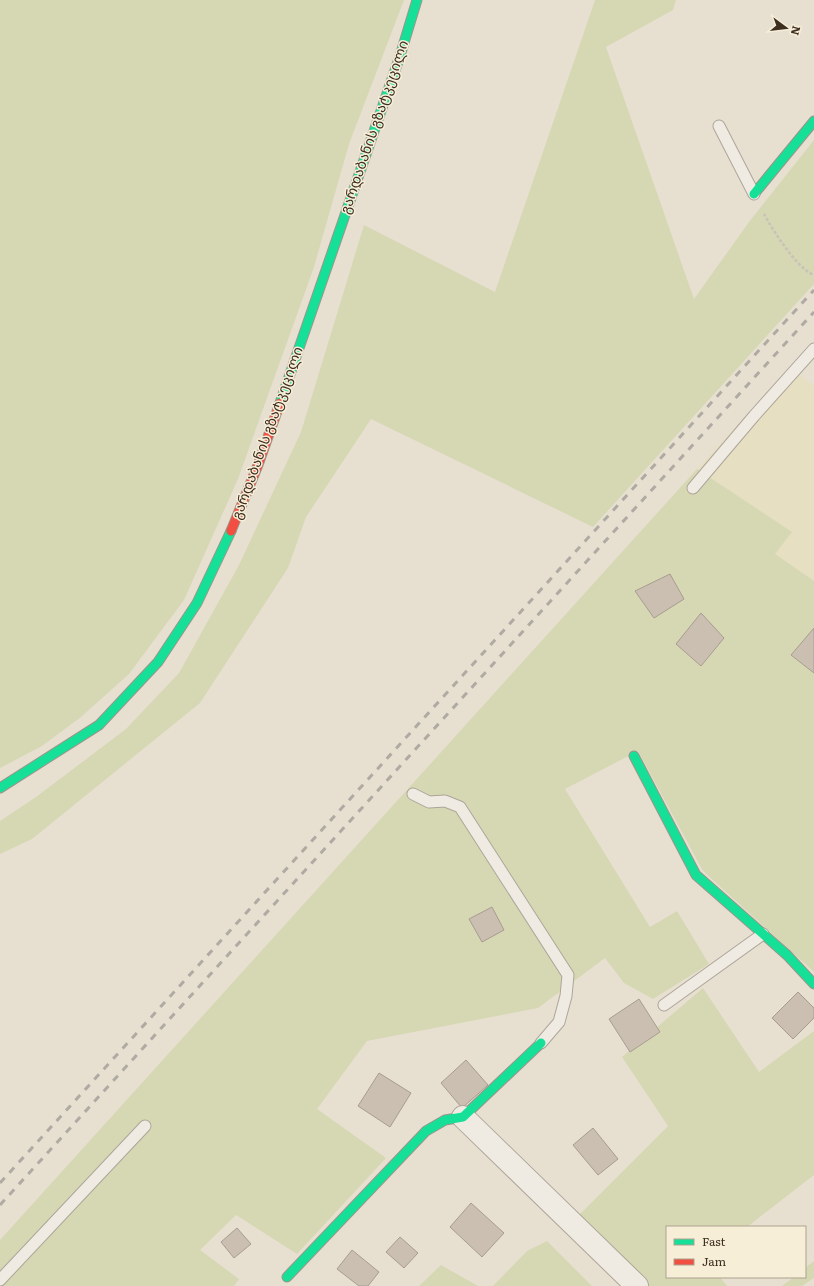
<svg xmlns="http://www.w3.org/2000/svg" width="814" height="1286" viewBox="0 0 814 1286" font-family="Literata,'Noto Sans Georgian',serif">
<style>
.farmland{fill:#e6dfc2}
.green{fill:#d6d7b3}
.building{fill:#cbbfb2;stroke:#a89c90}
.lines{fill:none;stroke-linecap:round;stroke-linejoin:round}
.lane-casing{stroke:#ada599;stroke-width:13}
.street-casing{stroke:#ada599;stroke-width:24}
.fast-casing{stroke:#9c958a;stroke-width:11}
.jam-casing{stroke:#9c958a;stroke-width:11}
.path{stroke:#c8c2b9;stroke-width:2.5;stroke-dasharray:3 2;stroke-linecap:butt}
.lane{stroke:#efebe3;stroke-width:11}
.street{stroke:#efebe3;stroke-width:22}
.fast{stroke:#16e098;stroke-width:9}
.jam{stroke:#f24e42;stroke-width:9}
.rail{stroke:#afaaa2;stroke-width:3;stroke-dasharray:7 7;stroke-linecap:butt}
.labels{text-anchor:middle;stroke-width:3;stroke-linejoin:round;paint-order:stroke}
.street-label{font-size:14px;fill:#3d2e20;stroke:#f7eed8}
</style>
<rect width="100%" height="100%" fill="#e7e0d1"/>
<path class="farmland" d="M790,368L814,386V581L774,554L791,532L697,469Z"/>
<path class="green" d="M0,0H404L349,144L314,267L238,479L184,600L129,674L81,717L42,746L0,768Z
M595,0H676L673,10L606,47L694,299L749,222L814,140V284L593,527L371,419L306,517L288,568L200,703L32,839L0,854V821L36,797L126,729L179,673L239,565L301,432L364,225L495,292Z
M697,469L792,532L775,554L814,581V972L703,871L638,751L565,789L650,927L677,911L709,964L653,999L624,983L605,958L538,1008L367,1041L317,1109L386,1158L297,1254L236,1215L200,1250L239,1279L234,1286H0V1240Z
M703,988L759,1072L814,1031V1175L747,1227H667V1277H720L727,1286H649L577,1217L668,1126L622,1057Z
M547,1241L592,1286H493L527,1251Z
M814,1261V1278L802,1286H782L794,1277H805V1268Z
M441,1265L478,1286H419Z"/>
<path class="building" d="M670,574L684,599L654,618L635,591Z
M701,613L724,638L701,666L676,644Z
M814,628V673L791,655Z
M492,907L504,930L482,942L469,919Z
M798,992L814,1008V1018L793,1039L772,1018Z
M639,999L660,1032L630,1052L609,1019Z
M466,1060L488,1085L462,1108L441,1083Z
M379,1073L411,1093L390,1127L358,1106Z
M593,1128L618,1159L598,1175L573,1145Z
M471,1203L504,1233L482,1257L450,1227Z
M237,1228L251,1244L234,1258L221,1242Z
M400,1237L418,1253L404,1268L386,1252Z
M352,1250L379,1272L368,1286H359L337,1269Z"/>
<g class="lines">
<g class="lane-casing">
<path id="lane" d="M719,126L754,194
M693,488L754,416L814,349
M413,794L429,802L445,801L460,807L568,975L566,996L559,1022L541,1043
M664,1005L763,934
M0,1280L145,1126"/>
</g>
<g class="street-casing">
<path id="street" d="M463,1117L637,1286"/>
</g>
<g class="fast-casing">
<path id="fast" d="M754,194L814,121
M280,403L400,56L417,0
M634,756L696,875L787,955L814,984
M0,788L99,725L158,662L197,603L231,531
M287,1277L426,1131L445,1120L463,1117L541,1043"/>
</g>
<g class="jam-casing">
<path id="jam" d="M231,531L258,465L280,403"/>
</g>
<path class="path" d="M764,214C772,229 798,270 814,275"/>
<use href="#lane" class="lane"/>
<use href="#street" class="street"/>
<use href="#fast" class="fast"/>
<use href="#jam" class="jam"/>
<path class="rail" d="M0,1183L814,290
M0,1205L814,312"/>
</g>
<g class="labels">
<g class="street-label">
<text transform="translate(374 127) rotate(-71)" y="5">გარდაბანის გზატკეცილი</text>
<text transform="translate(267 433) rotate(-70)" y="5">გარდაბანის გზატკეცილი</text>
</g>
</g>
<rect x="666" y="1226" width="140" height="52" fill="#f7eed8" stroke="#ada18e"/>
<rect x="674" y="1239" width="20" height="6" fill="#16e098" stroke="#ada18e"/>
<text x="702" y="1246" font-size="12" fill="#3d2e20">Fast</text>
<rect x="674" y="1259" width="20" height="6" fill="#f24e42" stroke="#ada18e"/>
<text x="702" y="1266" font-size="12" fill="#3d2e20">Jam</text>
<g transform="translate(786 28) rotate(105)" stroke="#f7eed8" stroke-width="3" paint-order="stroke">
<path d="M0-3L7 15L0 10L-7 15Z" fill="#3d2e20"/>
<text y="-6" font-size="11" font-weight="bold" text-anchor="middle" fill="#3d2e20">N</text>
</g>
</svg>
